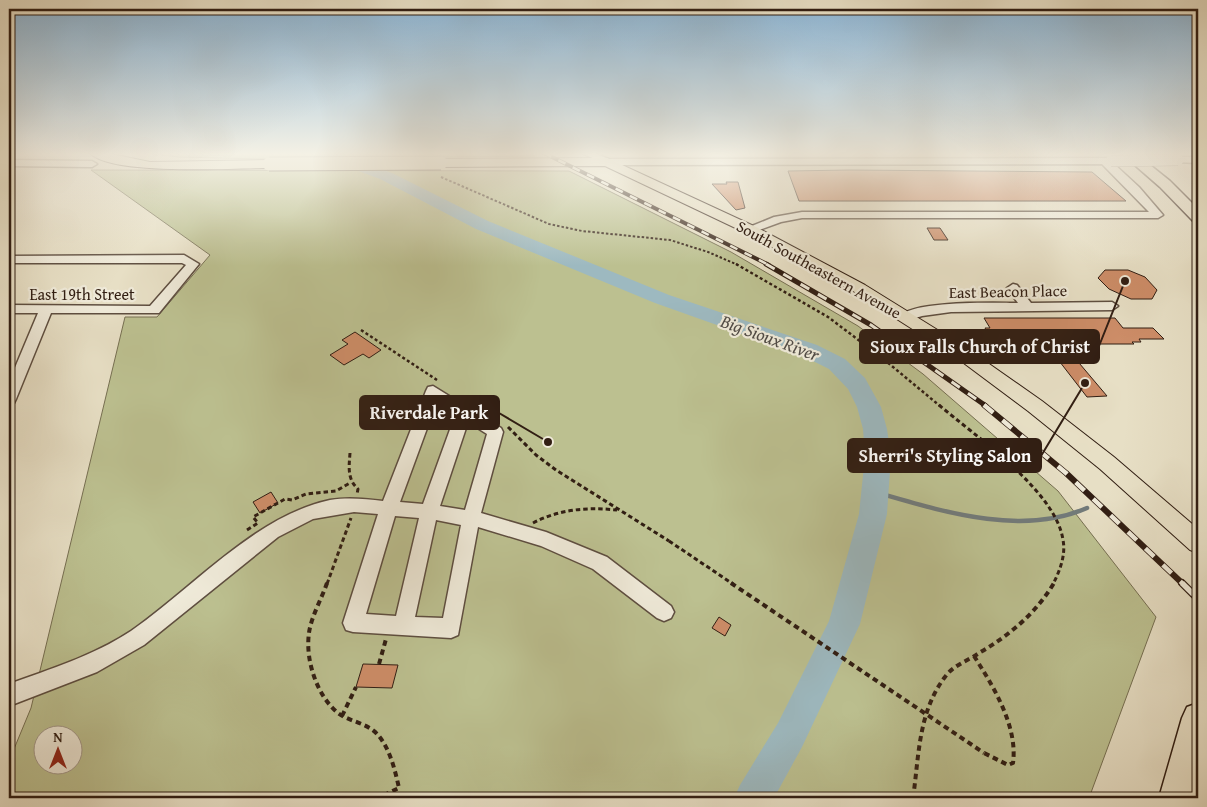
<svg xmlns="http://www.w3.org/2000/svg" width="1207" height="807" viewBox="0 0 1207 807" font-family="'Gentium Book Plus',serif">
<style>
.green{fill:#bcc090;stroke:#766f52;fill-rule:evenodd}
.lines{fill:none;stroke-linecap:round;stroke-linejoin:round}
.stream{stroke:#727b7b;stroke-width:4.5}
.river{fill:#9db9c0;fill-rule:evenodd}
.building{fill:#cd8d68;stroke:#311e13}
.minor-casing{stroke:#5e4e40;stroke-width:3}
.major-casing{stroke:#311e13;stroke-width:2}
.highway-casing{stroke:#311e13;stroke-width:3}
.path-far3{stroke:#311e13;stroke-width:2;stroke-dasharray:2.5 2;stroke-linecap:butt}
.path-far2{stroke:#311e13;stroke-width:2.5;stroke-dasharray:3 2.5;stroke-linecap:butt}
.path-far1{stroke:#311e13;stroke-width:3;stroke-dasharray:4.5 3;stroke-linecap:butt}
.path{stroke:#311e13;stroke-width:4;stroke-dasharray:5.5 4;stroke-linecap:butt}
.minor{fill:#efead9;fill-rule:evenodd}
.major{fill:#e7dfc5;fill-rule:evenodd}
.highway{fill:#e7dfc5;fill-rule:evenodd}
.rail-far3-casing{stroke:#311e13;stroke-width:4}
.rail-far2-casing{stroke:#311e13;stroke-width:5}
.rail-far1-casing{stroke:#311e13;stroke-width:6}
.rail-casing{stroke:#311e13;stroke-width:8}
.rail-far3{stroke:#efead9;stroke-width:2.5;stroke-dasharray:8;stroke-linecap:butt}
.rail-far2{stroke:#efead9;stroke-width:3;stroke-dasharray:10;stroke-linecap:butt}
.rail-far1{stroke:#efead9;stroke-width:4.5;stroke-dasharray:12;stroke-linecap:butt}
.rail{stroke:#efead9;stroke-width:5.5;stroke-dasharray:16;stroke-linecap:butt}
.minor-bridge-casing{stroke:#5e4e40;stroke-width:12;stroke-linecap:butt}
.major-bridge-casing{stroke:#311e13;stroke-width:15;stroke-linecap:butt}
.path-bridge-far1{stroke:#311e13;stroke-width:3;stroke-dasharray:4.5 3;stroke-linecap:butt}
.path-bridge{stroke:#311e13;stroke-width:4;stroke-dasharray:5.5 4;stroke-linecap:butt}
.minor-bridge{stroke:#efead9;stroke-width:11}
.major-bridge{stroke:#e7dfc5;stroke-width:13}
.labels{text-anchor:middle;stroke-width:4.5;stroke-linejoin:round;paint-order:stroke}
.street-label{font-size:16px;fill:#311e13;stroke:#efead9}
.water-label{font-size:18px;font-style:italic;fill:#514c47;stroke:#efead9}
.leader{fill:none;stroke:#311e13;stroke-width:2}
.callout-dot{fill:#311e13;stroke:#efead9;stroke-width:2}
.callout{fill:#311e13;stroke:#311e13;stroke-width:2}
.callout-label{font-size:18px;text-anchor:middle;font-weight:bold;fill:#fff}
</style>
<rect width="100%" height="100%" fill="#e7dfc5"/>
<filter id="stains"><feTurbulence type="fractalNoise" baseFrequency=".004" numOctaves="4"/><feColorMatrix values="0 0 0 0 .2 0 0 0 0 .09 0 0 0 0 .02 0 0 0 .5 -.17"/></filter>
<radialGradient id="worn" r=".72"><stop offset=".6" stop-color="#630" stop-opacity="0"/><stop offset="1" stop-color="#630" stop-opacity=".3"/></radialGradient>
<path class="green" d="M148,153H528L535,156L262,159L178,157Z
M91,170L569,171L731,252L858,326L923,374L1058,491L1156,617L1089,798H9V761L31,708L125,317H157L210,255ZM42,734H72V764H42Z"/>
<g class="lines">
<path class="stream" d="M875,492C941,511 1021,537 1087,508"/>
<path class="river" d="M315,153H336L392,173L488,221L669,295L817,345L845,359L865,378L881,407L887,429L891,456L887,514L860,624L802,747L774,798H734L740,785L778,723L829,621L859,514L865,456L863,429L857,407L848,389L829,369L801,355L655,303L476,229L380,179L318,156Z"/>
</g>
<path class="building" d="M849,170L1092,172L1126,201H799L788,171Z
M726,182H738L745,208L736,210L712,184H727Z
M927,228H940L948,240H934Z
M1105,270H1128L1145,277L1157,290L1152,299H1131L1109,289L1098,278Z
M984,318H1115L1123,328H1153L1164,339H1139L1141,342H1132L1134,344H1063L1107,396L1087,397L1046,344L993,343L985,328H990Z
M355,332L381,350L369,358L363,354L344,365L330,355L348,344L342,340Z
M271,492L278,503L260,513L253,502Z
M719,617L731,625L725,636L712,628Z
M363,664L398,665L392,688L356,687Z"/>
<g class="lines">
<g class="minor-casing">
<path id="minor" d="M582,153H594L609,159L1111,158L1116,161L1113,163L1139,187L1163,215L1158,218H802L781,222L751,233L747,232V228L774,217L802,212H1149L1102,164L607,165Z
M1178,157H1198V163L1175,162L1173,160Z
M9,160L92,161L97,164L92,167L9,166Z
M184,255L199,264L159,313H51L16,399L14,403L9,404V382L38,313H9V305L150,306L186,265L182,263H9V256Z
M1013,284L1017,285L1031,303L1112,302L1118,306L1112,310L951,312L922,316L906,321L899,317C912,300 996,303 1018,303L1007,288Z
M433,386L501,428L503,432L481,513L546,532L607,557L671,606L674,612L671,618L664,621L657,618L593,569L541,546L478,527L458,635L451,638L353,632L346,630L343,623L378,514L354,512L313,519L278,537L144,645L97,672L9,706V684C50,669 93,656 131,631C193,588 255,516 330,500C348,497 366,499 383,501L426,391L428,387ZM437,401L456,413L423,504L400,502ZM468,422L487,434L465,510L440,506ZM395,516L419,518L396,616L366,614ZM436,520L461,525L443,618L415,617Z"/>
</g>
<g class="major-casing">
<path id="major" d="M90,153H107L150,162L269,160L275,164L269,168C235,168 111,176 90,153Z
M607,158L756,227L865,285L965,347L1042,401L1114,457L1198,529V553L1190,550L1100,469L1028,411L953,355L853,291L746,233L605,166L441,167L435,163L441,159Z"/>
</g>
<g class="highway-casing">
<path id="highway" d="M1121,153H1135L1170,181L1198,209V223L1193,221L1160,187Z
M1198,703V777L1193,798H1159L1182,718L1187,707Z"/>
</g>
<path class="path-far3" d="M147,153L158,155
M441,177L549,224L582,231L670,240L708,252L738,265"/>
<path class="path-far2" d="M736,264L828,317L881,357L940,406
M361,330L437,380"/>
<path class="path-far1" d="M939,405C975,436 1056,491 1063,540C1066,554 1060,571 1053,584
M508,427L536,455L556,470L669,541
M350,453C349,467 347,479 358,489L357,494
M533,523C560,509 587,507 617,510
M247,530L258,523L253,517L285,499L292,500L306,494L336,491L350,483
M327,584L351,518"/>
<path class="path" d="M327,583C322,598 311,617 309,633C305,660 317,696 338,713C350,722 368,723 378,735C390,749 395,770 399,788L380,797
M974,656C993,686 1018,726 1013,763L1008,765L984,753
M379,664L386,639
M342,716L356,687
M913,798C919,757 918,712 945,677C953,665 968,661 979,653C1010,635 1036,613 1054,583"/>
<use href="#minor" class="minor"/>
<use href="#major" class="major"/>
<use href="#highway" class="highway"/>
<g class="rail-far3-casing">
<path id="rail-far3" d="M544,153L769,265"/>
</g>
<g class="rail-far2-casing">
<path id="rail-far2" d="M766,264L871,325L986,406"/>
</g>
<g class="rail-far1-casing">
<path id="rail-far1" d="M984,405L1066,473L1183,584"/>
</g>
<g class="rail-casing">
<path id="rail" d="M1182,583L1198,599"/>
</g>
<use href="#rail-far3" class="rail-far3"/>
<use href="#rail-far2" class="rail-far2"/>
<use href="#rail-far1" class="rail-far1"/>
<use href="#rail" class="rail"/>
<g class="minor-bridge-casing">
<path id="minor-bridge" d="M1111,161L1178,160"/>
</g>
<g class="major-bridge-casing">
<path id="major-bridge" d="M269,164L441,163"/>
</g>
<path class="path-bridge-far1" d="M669,541L733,584"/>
<path class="path-bridge" d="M731,583L984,753"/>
<use href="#minor-bridge" class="minor-bridge"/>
<use href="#major-bridge" class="major-bridge"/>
</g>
<linearGradient id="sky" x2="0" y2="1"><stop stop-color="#8ab6d8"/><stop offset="0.58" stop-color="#f4f1e5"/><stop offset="1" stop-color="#f4f1e5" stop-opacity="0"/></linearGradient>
<rect width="1207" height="266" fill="url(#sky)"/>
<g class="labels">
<g class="street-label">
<text transform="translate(819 269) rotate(29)" y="6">South Southeastern Avenue</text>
<text transform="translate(1008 291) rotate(-1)" y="6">East Beacon Place</text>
<text x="82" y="300">East 19th Street</text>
</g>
<g class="water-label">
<text transform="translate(770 338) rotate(20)" y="6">Big Sioux River</text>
</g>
</g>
<path class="leader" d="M1125 281L1099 346M548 442L499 413M1085 383L1041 456"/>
<g class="callout-dot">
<circle cx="1125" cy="281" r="5"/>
<circle cx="548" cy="442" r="5"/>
<circle cx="1085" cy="383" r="5"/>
</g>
<g class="callout">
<rect x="860" y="330" width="239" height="33" rx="5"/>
<rect x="360" y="396" width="139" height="33" rx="5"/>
<rect x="848" y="439" width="193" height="33" rx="5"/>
</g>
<g class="callout-label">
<text x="980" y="353">Sioux Falls Church of Christ</text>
<text x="429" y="419">Riverdale Park</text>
<text x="945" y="462">Sherri's Styling Salon</text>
</g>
<rect width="1207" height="807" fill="none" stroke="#e7dfc5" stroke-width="30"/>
<rect x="10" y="10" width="1187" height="787" fill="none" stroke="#311e13" stroke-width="2.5"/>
<rect x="15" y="15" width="1177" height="777" fill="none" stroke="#311e13"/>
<g transform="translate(58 750)"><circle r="24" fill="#efead9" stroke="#a3988a"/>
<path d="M0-4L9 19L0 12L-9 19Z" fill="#8f2418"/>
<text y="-8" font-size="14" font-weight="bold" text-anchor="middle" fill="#311e13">N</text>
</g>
<rect width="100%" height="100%" filter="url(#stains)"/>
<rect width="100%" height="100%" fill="url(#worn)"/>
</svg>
